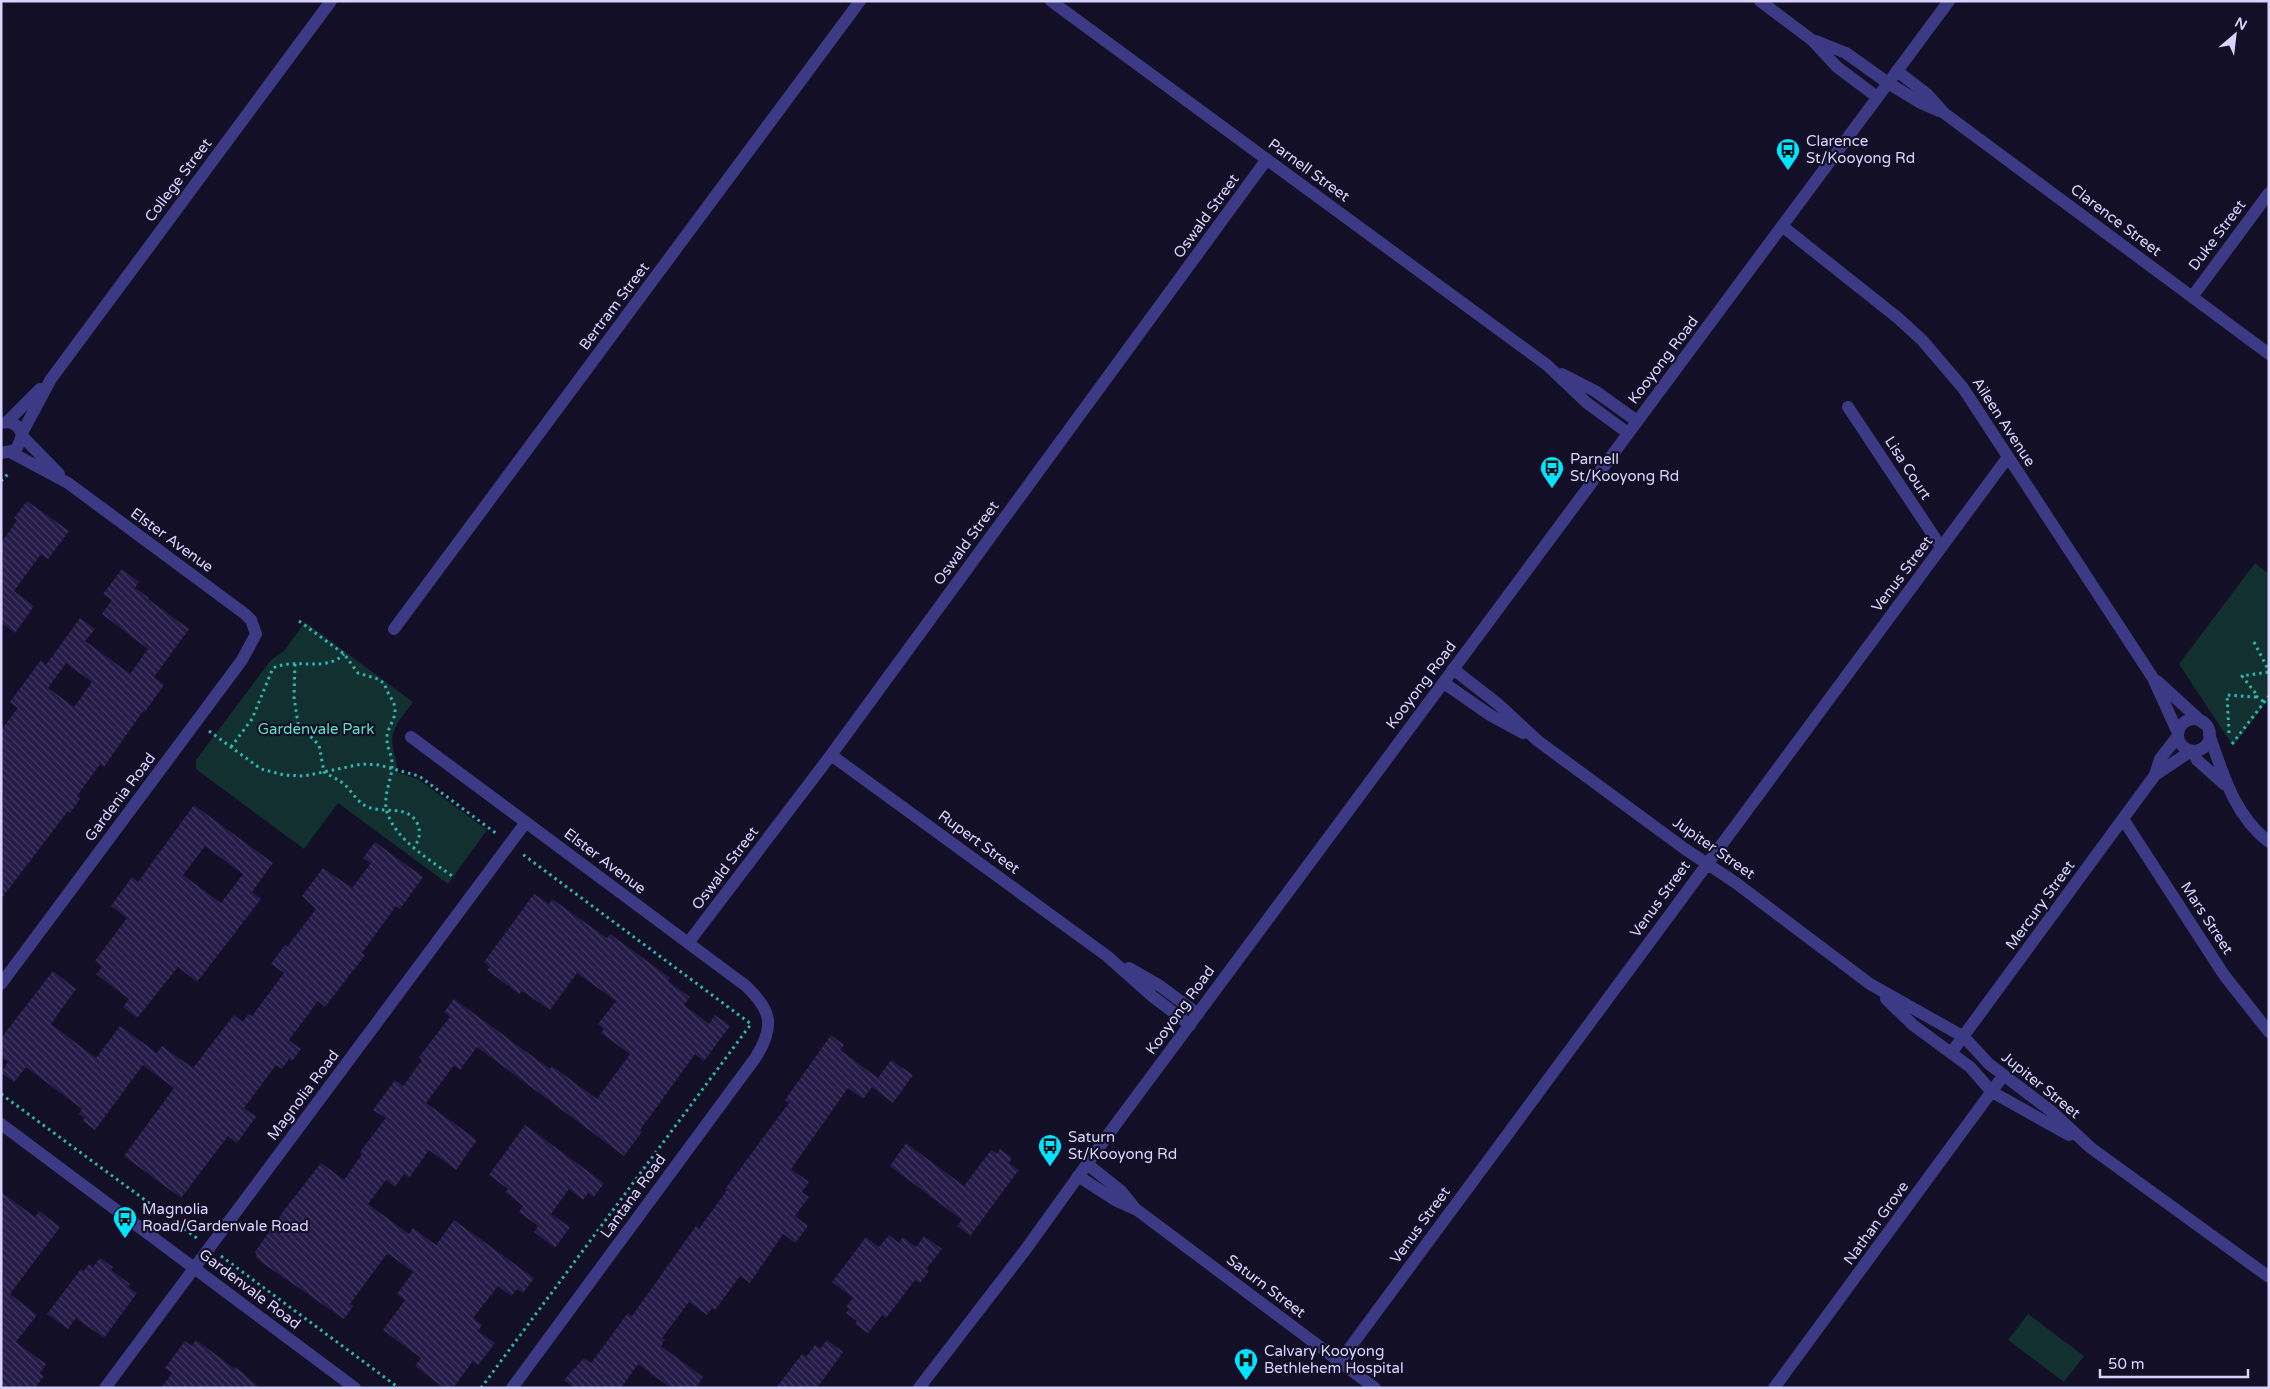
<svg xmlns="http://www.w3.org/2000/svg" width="2270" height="1389" viewBox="0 0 2270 1389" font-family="'Varela Round',sans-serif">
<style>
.green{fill:#12302f}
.building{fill:url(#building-back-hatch);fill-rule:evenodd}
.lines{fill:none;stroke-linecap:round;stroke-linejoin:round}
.path{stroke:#2fb8b0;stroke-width:3;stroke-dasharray:2.5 4;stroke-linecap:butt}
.minor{stroke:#3d3a85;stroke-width:12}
.tertiary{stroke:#3d3a85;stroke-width:12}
.labels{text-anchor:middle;stroke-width:4.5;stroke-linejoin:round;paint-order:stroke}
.poi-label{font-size:15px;fill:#d9d4ff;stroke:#130f26;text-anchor:start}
.street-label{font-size:15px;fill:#d9d4ff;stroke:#130f26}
.park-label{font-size:15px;fill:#5fe0c0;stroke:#130f26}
</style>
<defs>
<pattern id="building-back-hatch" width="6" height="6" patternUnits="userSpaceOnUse" patternTransform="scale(1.25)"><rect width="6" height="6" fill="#241b47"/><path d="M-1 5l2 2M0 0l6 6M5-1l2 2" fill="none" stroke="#433b63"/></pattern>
</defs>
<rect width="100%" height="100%" fill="#130f26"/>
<path class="green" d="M2255,563L2269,574V699L2233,746L2179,664Z
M305,622L413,702C403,716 389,729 393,748C395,757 398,763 396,772L418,779L487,830L448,884L338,803L304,849L196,769V760L271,660L284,651Z
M2028,1314L2084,1356L2064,1382L2008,1340Z"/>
<path class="building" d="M27,501L69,531L48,559L41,554L14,591L34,606L15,633L1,623V543L17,520L14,518Z
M122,569L139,582L135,588L149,598L148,599L189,629L154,677L164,685L144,713L143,711L104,767L100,764L77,796L80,799L70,813L68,811L1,899V730L18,708L10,702L41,660L46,665L80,618L95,629L85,641L130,674L148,649L102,614L112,600L103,594ZM66,663L92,682L74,707L48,688Z
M194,805L273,863L252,892L261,899L197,982L178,967L137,1018L123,1007L129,999L96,974L102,967L95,961L127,918L111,906L132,877L138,882ZM205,846L243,874L221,903L183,875Z
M375,842L423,877L400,909L396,906L362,953L365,955L325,1007L318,1001L289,1040L301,1049L292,1061L289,1059L282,1069L276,1065L244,1108L256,1117L237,1143L228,1136L181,1198L124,1156L174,1088L143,1065L95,1130L83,1121L85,1118L79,1114L82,1109L26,1067L14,1082L1,1073L8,1062L1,1057V1038L53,971L76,989L51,1024L96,1058L120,1026L157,1053L162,1046L193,1068L234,1015L243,1022L248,1014L252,1016L284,973L271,964L285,945L287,947L316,909L302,896L323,868L352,888L371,863L363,858Z
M534,894L549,904L552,899L607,938L610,934L670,978L668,981L690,997L684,1005L709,1024L715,1015L730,1026L704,1061L695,1054L640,1130L642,1132L624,1156L477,1047L460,1070L454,1065L426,1103L477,1140L456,1170L429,1150L409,1178L404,1174L395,1187L386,1180L368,1204L409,1234L413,1228L436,1245L454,1220L534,1278L523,1293L517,1289L511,1296L498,1286L473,1318L482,1325L478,1331L495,1343L478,1365L473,1361L453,1388H444L415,1366L421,1358L383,1330L405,1300L397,1294L413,1272L390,1255H386L350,1304L353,1306L344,1319L264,1264L256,1257L257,1255L255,1252L285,1209L321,1163L344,1180L362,1154L360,1152L386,1118L373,1110L395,1080L403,1086L422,1060L419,1057L450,1017L444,1012L454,999L550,1069L552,1066L597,1099L630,1054L601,1033L604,1029L598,1024L616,1001L577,973L550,1010L522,991L519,994L487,970L490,967L484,962Z
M831,1035L844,1045L840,1050L878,1078L872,1086L891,1060L913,1075L893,1103L872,1087L863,1099L848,1088L791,1169L809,1182L802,1192L809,1197L795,1216L808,1226L795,1243L783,1234L750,1283L740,1276L715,1310L712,1308L707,1315L689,1302L662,1338L665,1340L661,1346L703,1377L696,1388H671L638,1364L621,1388H574L564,1380L584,1358L591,1363L628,1313L632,1316L696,1226L699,1229L727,1190L725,1189L789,1103L785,1100Z
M525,1125L604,1183L594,1197L588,1193L583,1200L569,1189L551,1214L570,1227L555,1248L534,1232L538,1226L519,1212L523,1206L505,1192L508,1189L489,1175Z
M906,1143L964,1186L991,1150L997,1154L1000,1149L1012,1158L1009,1163L1019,1170L970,1236L957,1226L962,1220L890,1166Z
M1,1192L35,1217L39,1211L60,1227L10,1294L37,1315L16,1342L46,1364L40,1373L44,1376L35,1388H1Z
M889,1235L899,1243L903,1237L916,1247L924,1236L942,1249L926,1269L929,1271L920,1283L915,1280L886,1318L882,1315L868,1333L855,1324L857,1321L846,1313L849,1309L846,1307L853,1298L832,1282L866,1237L879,1247Z
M100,1258L113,1267L111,1270L130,1284L128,1287L137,1293L104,1338L76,1318L68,1329L47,1314L81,1269L84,1271L89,1264L93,1267Z
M196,1340L235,1369L236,1367L260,1388H161L172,1373L165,1368L185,1341L192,1346Z
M827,1340L843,1352L817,1388H776L802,1354L806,1357L815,1345L820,1349Z"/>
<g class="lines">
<path class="path" d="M1,481L8,474
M299,621L344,654L358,673L378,679L385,684C386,694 396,701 395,711C395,721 386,729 387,740C387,748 392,755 392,763C393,778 382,796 387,812C396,841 432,861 455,878
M2254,642L2269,671
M295,664L294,697L298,724L319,745L324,772C330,776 338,779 344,784C352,791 356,801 366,806C383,815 409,803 418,825C421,834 419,840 414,847
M2256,696L2264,702
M209,731L261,769L284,775L304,776L362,764L379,765L419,776L497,834
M2229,733L2227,695L2255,697L2257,695L2242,676L2269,672
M2232,744L2269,696
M231,747L252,719L273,668C296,657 325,673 344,654
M1,1094L198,1239
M221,1256L399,1388
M481,1388L751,1024L521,853"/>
<path class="minor" d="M1051,1L1547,365L1587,403L1628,433
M1897,71L1927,94L1944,113L2269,354
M1888,83L1921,103L1939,111
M2192,297L2269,193
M1562,374L1595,391L1637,421
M1848,407L1941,547
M8,421L40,389
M1,423C12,420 20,426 22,436L16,450L1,453
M22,433L51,379L331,1
M22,436L59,474
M394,629L860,1
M1453,669L1498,704L1538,741L1685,849L1736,883L1870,984L1964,1037L1989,1064L2051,1111L2091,1148L2269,1277
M1444,683L1490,715L1523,733
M411,737L746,986C772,1011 775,1026 756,1057L512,1388
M831,755L1107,956L1152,996L1190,1025
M2155,775L2191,751
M2123,819L2224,975L2269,1032
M688,943L831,755L1267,159
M1129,968L1160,986L1198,1014
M1,984L242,660L256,634L251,620L245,614L68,483L12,453
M1886,999L1913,1025L1970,1067L1992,1092L2069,1135
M1951,1053L2155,775L2160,759L2178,736
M1087,1164L1121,1191L1134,1207
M1078,1176L1115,1200L1137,1210L1375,1388
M1340,1361L2008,457
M105,1388L526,822
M1774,1388L2003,1076"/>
<path class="tertiary" d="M1760,1L1812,40L1837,67L1877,97
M1816,41L1846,53L1888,83
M1782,226L1898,318L1922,340L1963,388L2153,678L2178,733
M2157,681L2203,723
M2178 735a16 16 0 1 1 32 0a16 16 0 1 1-32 0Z
M2209,734C2223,774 2234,815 2269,842
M2193,751L2197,760L2224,784
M1,1124L355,1388
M919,1388L1026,1249L1113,1128L1949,1"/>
</g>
<defs>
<g id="bus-pin" transform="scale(1.25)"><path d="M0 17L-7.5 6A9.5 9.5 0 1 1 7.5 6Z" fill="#00e5ff" stroke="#130f26"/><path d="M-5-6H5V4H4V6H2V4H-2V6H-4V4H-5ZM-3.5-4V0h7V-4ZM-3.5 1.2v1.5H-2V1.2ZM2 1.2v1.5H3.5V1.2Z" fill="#111"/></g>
<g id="hospital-pin" transform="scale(1.25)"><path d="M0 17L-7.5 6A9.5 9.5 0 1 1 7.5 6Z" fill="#00e5ff" stroke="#130f26"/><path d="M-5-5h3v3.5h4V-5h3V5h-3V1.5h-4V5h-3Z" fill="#111"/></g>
</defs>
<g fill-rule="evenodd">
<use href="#bus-pin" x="1788" y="150"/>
<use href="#bus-pin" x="1552" y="468"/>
<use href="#bus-pin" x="1050" y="1146"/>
<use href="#bus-pin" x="125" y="1218"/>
<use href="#hospital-pin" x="1246" y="1360"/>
</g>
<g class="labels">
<g class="poi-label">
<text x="1806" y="146">Clarence<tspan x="1806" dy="17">St/Kooyong Rd</tspan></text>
<text x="1570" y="464">Parnell<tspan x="1570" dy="17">St/Kooyong Rd</tspan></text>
<text x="1068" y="1142">Saturn<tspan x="1068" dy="17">St/Kooyong Rd</tspan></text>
<text x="142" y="1214">Magnolia<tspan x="142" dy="17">Road/Gardenvale Road</tspan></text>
<text x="1264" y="1356">Calvary Kooyong<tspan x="1264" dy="17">Bethlehem Hospital</tspan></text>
</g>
<g class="street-label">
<text transform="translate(1309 170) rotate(36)" y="5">Parnell Street</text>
<text transform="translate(178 180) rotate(-53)" y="5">College Street</text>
<text transform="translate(1206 216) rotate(-54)" y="5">Oswald Street</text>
<text transform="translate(2116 220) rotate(37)" y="5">Clarence Street</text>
<text transform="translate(2217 235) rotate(-53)" y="5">Duke Street</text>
<text transform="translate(614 306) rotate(-53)" y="5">Bertram Street</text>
<text transform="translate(1663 360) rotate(-53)" y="5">Kooyong Road</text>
<text transform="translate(2004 422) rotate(57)" y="5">Aileen Avenue</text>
<text transform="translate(1908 468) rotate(57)" y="5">Lisa Court</text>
<text transform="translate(172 540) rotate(36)" y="5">Elster Avenue</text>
<text transform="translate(966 543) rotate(-54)" y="5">Oswald Street</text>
<text transform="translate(1902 574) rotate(-53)" y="5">Venus Street</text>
<text transform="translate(1421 685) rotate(-53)" y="5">Kooyong Road</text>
<text transform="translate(120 797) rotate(-53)" y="5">Gardenia Road</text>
<text transform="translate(979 842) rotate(36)" y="5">Rupert Street</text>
<text transform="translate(1714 848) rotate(35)" y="5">Jupiter Street</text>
<text transform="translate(605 861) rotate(37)" y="5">Elster Avenue</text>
<text transform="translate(725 868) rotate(-53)" y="5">Oswald Street</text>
<text transform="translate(1660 899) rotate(-54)" y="5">Venus Street</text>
<text transform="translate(2040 905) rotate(-54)" y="5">Mercury Street</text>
<text transform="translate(2207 918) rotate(57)" y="5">Mars Street</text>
<text transform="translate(1180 1010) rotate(-54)" y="5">Kooyong Road</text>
<text transform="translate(2041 1085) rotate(39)" y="5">Jupiter Street</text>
<text transform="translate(303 1095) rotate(-53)" y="5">Magnolia Road</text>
<text transform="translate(633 1196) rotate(-54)" y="5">Lantana Road</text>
<text transform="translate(1876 1223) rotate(-54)" y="5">Nathan Grove</text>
<text transform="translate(1420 1225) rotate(-54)" y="5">Venus Street</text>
<text transform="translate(1266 1286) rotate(37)" y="5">Saturn Street</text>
<text transform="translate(250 1289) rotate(37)" y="5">Gardenvale Road</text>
</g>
<g class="park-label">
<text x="316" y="734">Gardenvale Park</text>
</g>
</g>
<rect width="2270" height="1389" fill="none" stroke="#d9d4ff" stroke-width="5"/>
<g transform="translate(2235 35) rotate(28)" stroke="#130f26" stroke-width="4" paint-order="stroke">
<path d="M0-4L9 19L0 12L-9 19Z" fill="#d9d4ff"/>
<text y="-8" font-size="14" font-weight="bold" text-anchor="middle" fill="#d9d4ff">N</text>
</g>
<path d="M2100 1369v8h148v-8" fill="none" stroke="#d9d4ff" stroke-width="2.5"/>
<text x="2108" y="1369" font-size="15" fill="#d9d4ff" stroke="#130f26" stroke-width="4" paint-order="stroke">50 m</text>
</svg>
